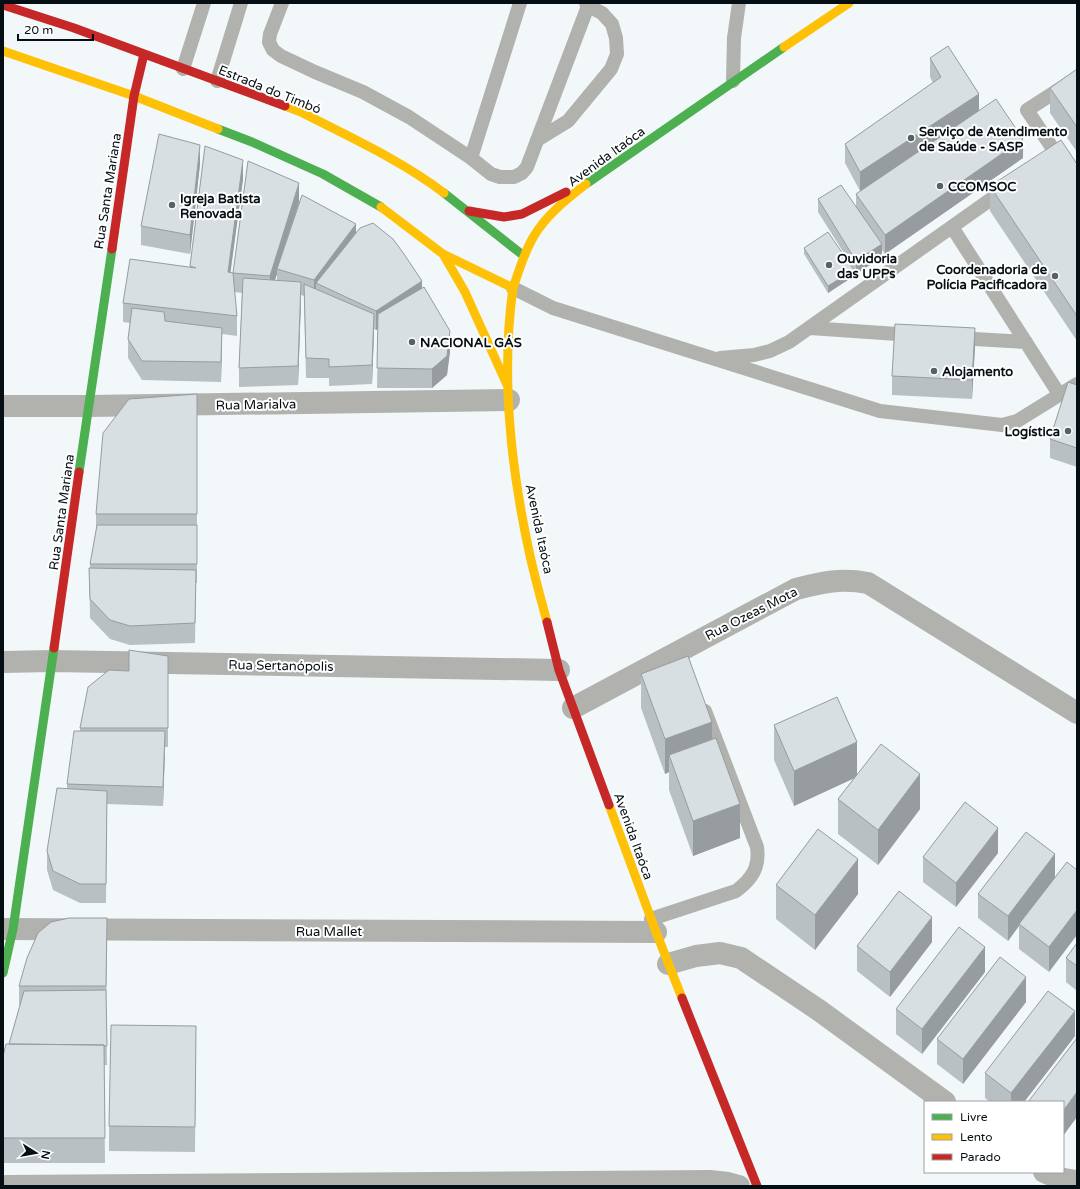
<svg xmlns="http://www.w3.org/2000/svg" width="1080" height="1189" viewBox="0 0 1080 1189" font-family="'Varela Round',sans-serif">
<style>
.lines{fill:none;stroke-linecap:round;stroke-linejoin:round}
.lane{stroke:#b1b2ae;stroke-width:14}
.street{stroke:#b1b2ae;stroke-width:22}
.fast{stroke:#4caf50;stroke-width:9}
.slow{stroke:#ffc107;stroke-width:9}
.jam{stroke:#c62828;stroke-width:9}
.wall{fill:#b9c0c3;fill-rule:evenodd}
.shaded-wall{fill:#969c9f}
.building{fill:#d7dfe3;stroke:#969c9f}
.poi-dot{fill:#586164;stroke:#fff;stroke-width:1.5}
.labels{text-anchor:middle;stroke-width:4;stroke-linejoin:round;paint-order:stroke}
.street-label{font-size:13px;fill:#050f13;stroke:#fff}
.poi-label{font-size:13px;font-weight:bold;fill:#050f13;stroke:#fff;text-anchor:start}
</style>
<rect width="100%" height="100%" fill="#f2f8fa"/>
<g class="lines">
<path class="lane" d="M282,3L270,34L269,42L273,50L281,56L315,72L363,92L409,117L471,158L491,174L500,177H514L522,173L527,167L588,6
M183,69L204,3
M1077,78L1027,110L1077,185
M217,81L241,3
M733,81L734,38L739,3
M537,140L568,121L611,69L617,54L616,38L612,24L602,13L588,6L586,3
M471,158L520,3
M952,227L1059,394
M513,288L553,308L880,411L1002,425L1017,421L1077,384
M810,328L912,335
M957,338L1026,342
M720,358L754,355L770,351L789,342L1004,190
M651,919L736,891C752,879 760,867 757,847L705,711"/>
<path class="street" d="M3,406H89L509,400
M3,662L52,661L559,670
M573,708L796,589C823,582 841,578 868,583L1077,713
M3,929L656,932
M668,964L696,956L720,953L741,958L820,1011L945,1102
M1044,1172L1058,1178L1077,1181
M6,1186L710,1181L728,1183L739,1186"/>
<path class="fast" d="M218,129L252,142L323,174L381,207
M586,184L784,47
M444,193L524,256
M79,472L112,249
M3,973L13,929L54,648"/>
<path class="slow" d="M784,47L849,3
M3,51L134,96L218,129
M285,106L301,112C349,137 401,160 444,193
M381,207L443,254L513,288C519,271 524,252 534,236C546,215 567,199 586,184
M443,254L465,292L508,387
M513,288C501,373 511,468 529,551C534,575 541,599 547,622
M609,805L656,932L682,998"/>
<path class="jam" d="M3,5L74,28L285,106
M469,211L504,217L522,214L566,192
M112,249L134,96L144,54
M547,622L559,670L609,805
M54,648L79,472
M682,998L757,1186"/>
</g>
<path class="wall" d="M930,58L1023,158L885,254L882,250V257L856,274L854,270V276L828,293L804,254V248L852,266L818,212V199L856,206V194L860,191L845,163V144L933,83L930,77Z
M1077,69V152L1050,113V88Z
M205,146L243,179L230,273H233L299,202L356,233L422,288L450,351L447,375L432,388H377L378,329L376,330L374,329L372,384L329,386V378H306L304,296L301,295L298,385L239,387V368L242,293L234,292L237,316V336L222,334L221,382L142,380L128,358V339L130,323L123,322V303L190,267ZM277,274V280H275Z
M200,164L190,254L141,245V226Z
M1077,164V341L990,211V186Z
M975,347L972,399L892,395V376Z
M1077,385V467L1050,458V439Z
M197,394V583H196L195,643L130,645L110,639L90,618L89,568L90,569V564L96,530V514Z
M168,656V747H165L163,806L107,804L106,903H80L53,890L47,870V851L67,789V784L80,731V728L129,671Z
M641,674L712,740L740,838L693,856L669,790V772L665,774L641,708Z
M774,725L857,774L920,809L878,865L838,834V799L854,778L794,806L774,760Z
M998,853L956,907L923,882V857Z
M1055,854L1049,972L1019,949V926L1008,941L978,918V894Z
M776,885L858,894L815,950L776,919Z
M107,938L106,996L107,1065H104L105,1163H3V1056L9,1044L20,1005H19V986Z
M932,942L890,997L857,971V946Z
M1077,943V991L1066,982V958Z
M985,972L922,1054L896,1034V1009Z
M1026,1002L963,1084L937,1064V1039Z
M196,1026L195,1152L109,1151V1126Z
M1075,1036L1024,1102H990L985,1098V1073Z"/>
<path class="shaded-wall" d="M979,94V113L860,191V172Z
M1023,139V158L885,254V235Z
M200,145V164L190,254V235Z
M243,160V179L228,291V272Z
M299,183V202L277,269V274L270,295V276Z
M356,224V243L316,283V296L314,299V280Z
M882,244V257L856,274V261Z
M854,270V276L828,293V286Z
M422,281V300L376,330V311Z
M301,282V301L298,385V366Z
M374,314V333L372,384V365Z
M222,328V347L221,382V362Z
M975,328V347L972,399V380Z
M450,331V351L447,375L432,388V369Z
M712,722V757L669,755V772L665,774V739Z
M165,731V751L163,806V787Z
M857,742V777L794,806V771Z
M920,774V809L878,865V830Z
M740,804V838L693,856V821Z
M998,828V853L956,907V883Z
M1055,854V879L1019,924V926L1008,941V916Z
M858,859V894L815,950V915Z
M1077,910V935L1049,972V947Z
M932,917V942L890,997V972Z
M107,918V938L106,1005V986Z
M985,947V972L922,1054V1029Z
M1026,977V1002L963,1084V1059Z
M1075,1011V1036L1024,1102H1011V1093Z
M1077,1092V1117L1063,1136V1111Z"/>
<path class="building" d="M948,46L979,94L860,172L845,144L941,77L930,58Z
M1077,69V127L1050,88Z
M996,99L1023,139L885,235L856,194Z
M159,134L200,145L190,235L141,226Z
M1061,140L1077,164V316L990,186Z
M205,146L243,160L228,272L233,273L237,316L123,303L130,259L196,268L190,266Z
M248,161L299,183L270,276L233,273Z
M841,185L882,244L856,261L818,199Z
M302,195L356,224L314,280L277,269Z
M373,223L393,239L404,254L422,281L376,311L316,283L360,228Z
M828,232L854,270L828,286L804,248Z
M243,278L301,282L298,366L239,368Z
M304,284L374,314L372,365L329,367V359L306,358Z
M424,287L450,331L447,356L432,369L377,368L378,314Z
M132,308L164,312L165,321L222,328L221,362L142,361L128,339Z
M895,324L975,328L972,380L892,376Z
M1068,382L1077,385V448L1050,439Z
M197,394V514H96L103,433L129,399Z
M97,525H197V564H90Z
M89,568L196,570L195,623L130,626L110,620L90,599Z
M129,650L168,656V728H80L88,687L109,670L129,671Z
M688,656L712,722L665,739L641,674Z
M837,697L857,742L794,771L774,725Z
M74,731H165L163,787L67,784Z
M716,738L740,804L693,821L669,755Z
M881,744L920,774L878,830L838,799Z
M57,788L107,791L106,884H80L53,871L47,851Z
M965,802L998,828L956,883L923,857Z
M818,829L858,859L815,915L776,885Z
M1026,832L1055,854L1008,916L978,894Z
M1067,862L1077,870V910L1049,947L1019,924Z
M899,891L932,917L890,972L857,946Z
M69,918H107L106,986H19L27,958L38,933L51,922Z
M959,927L985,947L922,1029L896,1009Z
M1077,943V966L1066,958Z
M1000,957L1026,977L963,1059L937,1039Z
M106,990L107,1046H104V1045L9,1044L24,991Z
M1048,991L1075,1011L1011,1093L985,1073Z
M111,1025L196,1026L195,1127L109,1126Z
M1077,1038V1092L1063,1111V1102H1028Z
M6,1044L104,1045L105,1138H3V1056Z"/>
<g class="poi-dot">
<circle cx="911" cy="138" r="4"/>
<circle cx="940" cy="186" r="4"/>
<circle cx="172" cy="205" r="4"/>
<circle cx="829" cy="265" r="4"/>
<circle cx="1055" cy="276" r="4"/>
<circle cx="412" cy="342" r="4"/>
<circle cx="934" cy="371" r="4"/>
<circle cx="1068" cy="431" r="4"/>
</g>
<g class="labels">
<g class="street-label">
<text transform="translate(270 89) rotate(22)" y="5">Estrada do Timbó</text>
<text transform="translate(606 156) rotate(-36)" y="5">Avenida Itaóca</text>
<text transform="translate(107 191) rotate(-81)" y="5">Rua Santa Mariana</text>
<text transform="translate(256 404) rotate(-1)" y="5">Rua Marialva</text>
<text transform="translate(61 512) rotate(-82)" y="5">Rua Santa Mariana</text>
<text transform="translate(540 529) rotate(78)" y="5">Avenida Itaóca</text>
<text transform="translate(751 613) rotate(-27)" y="5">Rua Ozeas Mota</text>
<text transform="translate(281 665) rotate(1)" y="5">Rua Sertanópolis</text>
<text transform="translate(634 836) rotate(70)" y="5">Avenida Itaóca</text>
<text x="329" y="936">Rua Mallet</text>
</g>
<g class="poi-label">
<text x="919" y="136">Serviço de Atendimento<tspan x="919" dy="15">de Saúde - SASP</tspan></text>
<text x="948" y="191">CCOMSOC</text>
<text x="180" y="203">Igreja Batista<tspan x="180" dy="15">Renovada</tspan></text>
<text x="837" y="263">Ouvidoria<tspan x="837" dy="15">das UPPs</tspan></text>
<text x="1047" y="274" text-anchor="end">Coordenadoria de<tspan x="1047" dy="15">Polícia Pacificadora</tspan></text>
<text x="420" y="347">NACIONAL GÁS</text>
<text x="942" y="376">Alojamento</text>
<text x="1060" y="436" text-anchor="end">Logística</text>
</g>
</g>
<rect width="1080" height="1189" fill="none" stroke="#050f13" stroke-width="8"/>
<rect x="924" y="1101" width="140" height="72" fill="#ffffff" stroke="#9b9fa1"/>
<rect x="932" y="1114" width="20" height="6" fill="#4caf50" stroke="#9b9fa1"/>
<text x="960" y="1121" font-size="12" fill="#050f13">Livre</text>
<rect x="932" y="1134" width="20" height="6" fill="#ffc107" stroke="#9b9fa1"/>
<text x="960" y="1141" font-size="12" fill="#050f13">Lento</text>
<rect x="932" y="1154" width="20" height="6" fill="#c62828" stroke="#9b9fa1"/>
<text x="960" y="1161" font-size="12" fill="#050f13">Parado</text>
<g transform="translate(36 1153) rotate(101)" stroke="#ffffff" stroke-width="3" paint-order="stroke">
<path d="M0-3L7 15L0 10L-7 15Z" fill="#050f13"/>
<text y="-6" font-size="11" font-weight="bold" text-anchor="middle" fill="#050f13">N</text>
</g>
<path d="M18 34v6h75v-6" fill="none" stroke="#050f13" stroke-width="2"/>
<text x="24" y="34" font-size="12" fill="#050f13" stroke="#ffffff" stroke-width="3" paint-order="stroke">20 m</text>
</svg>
